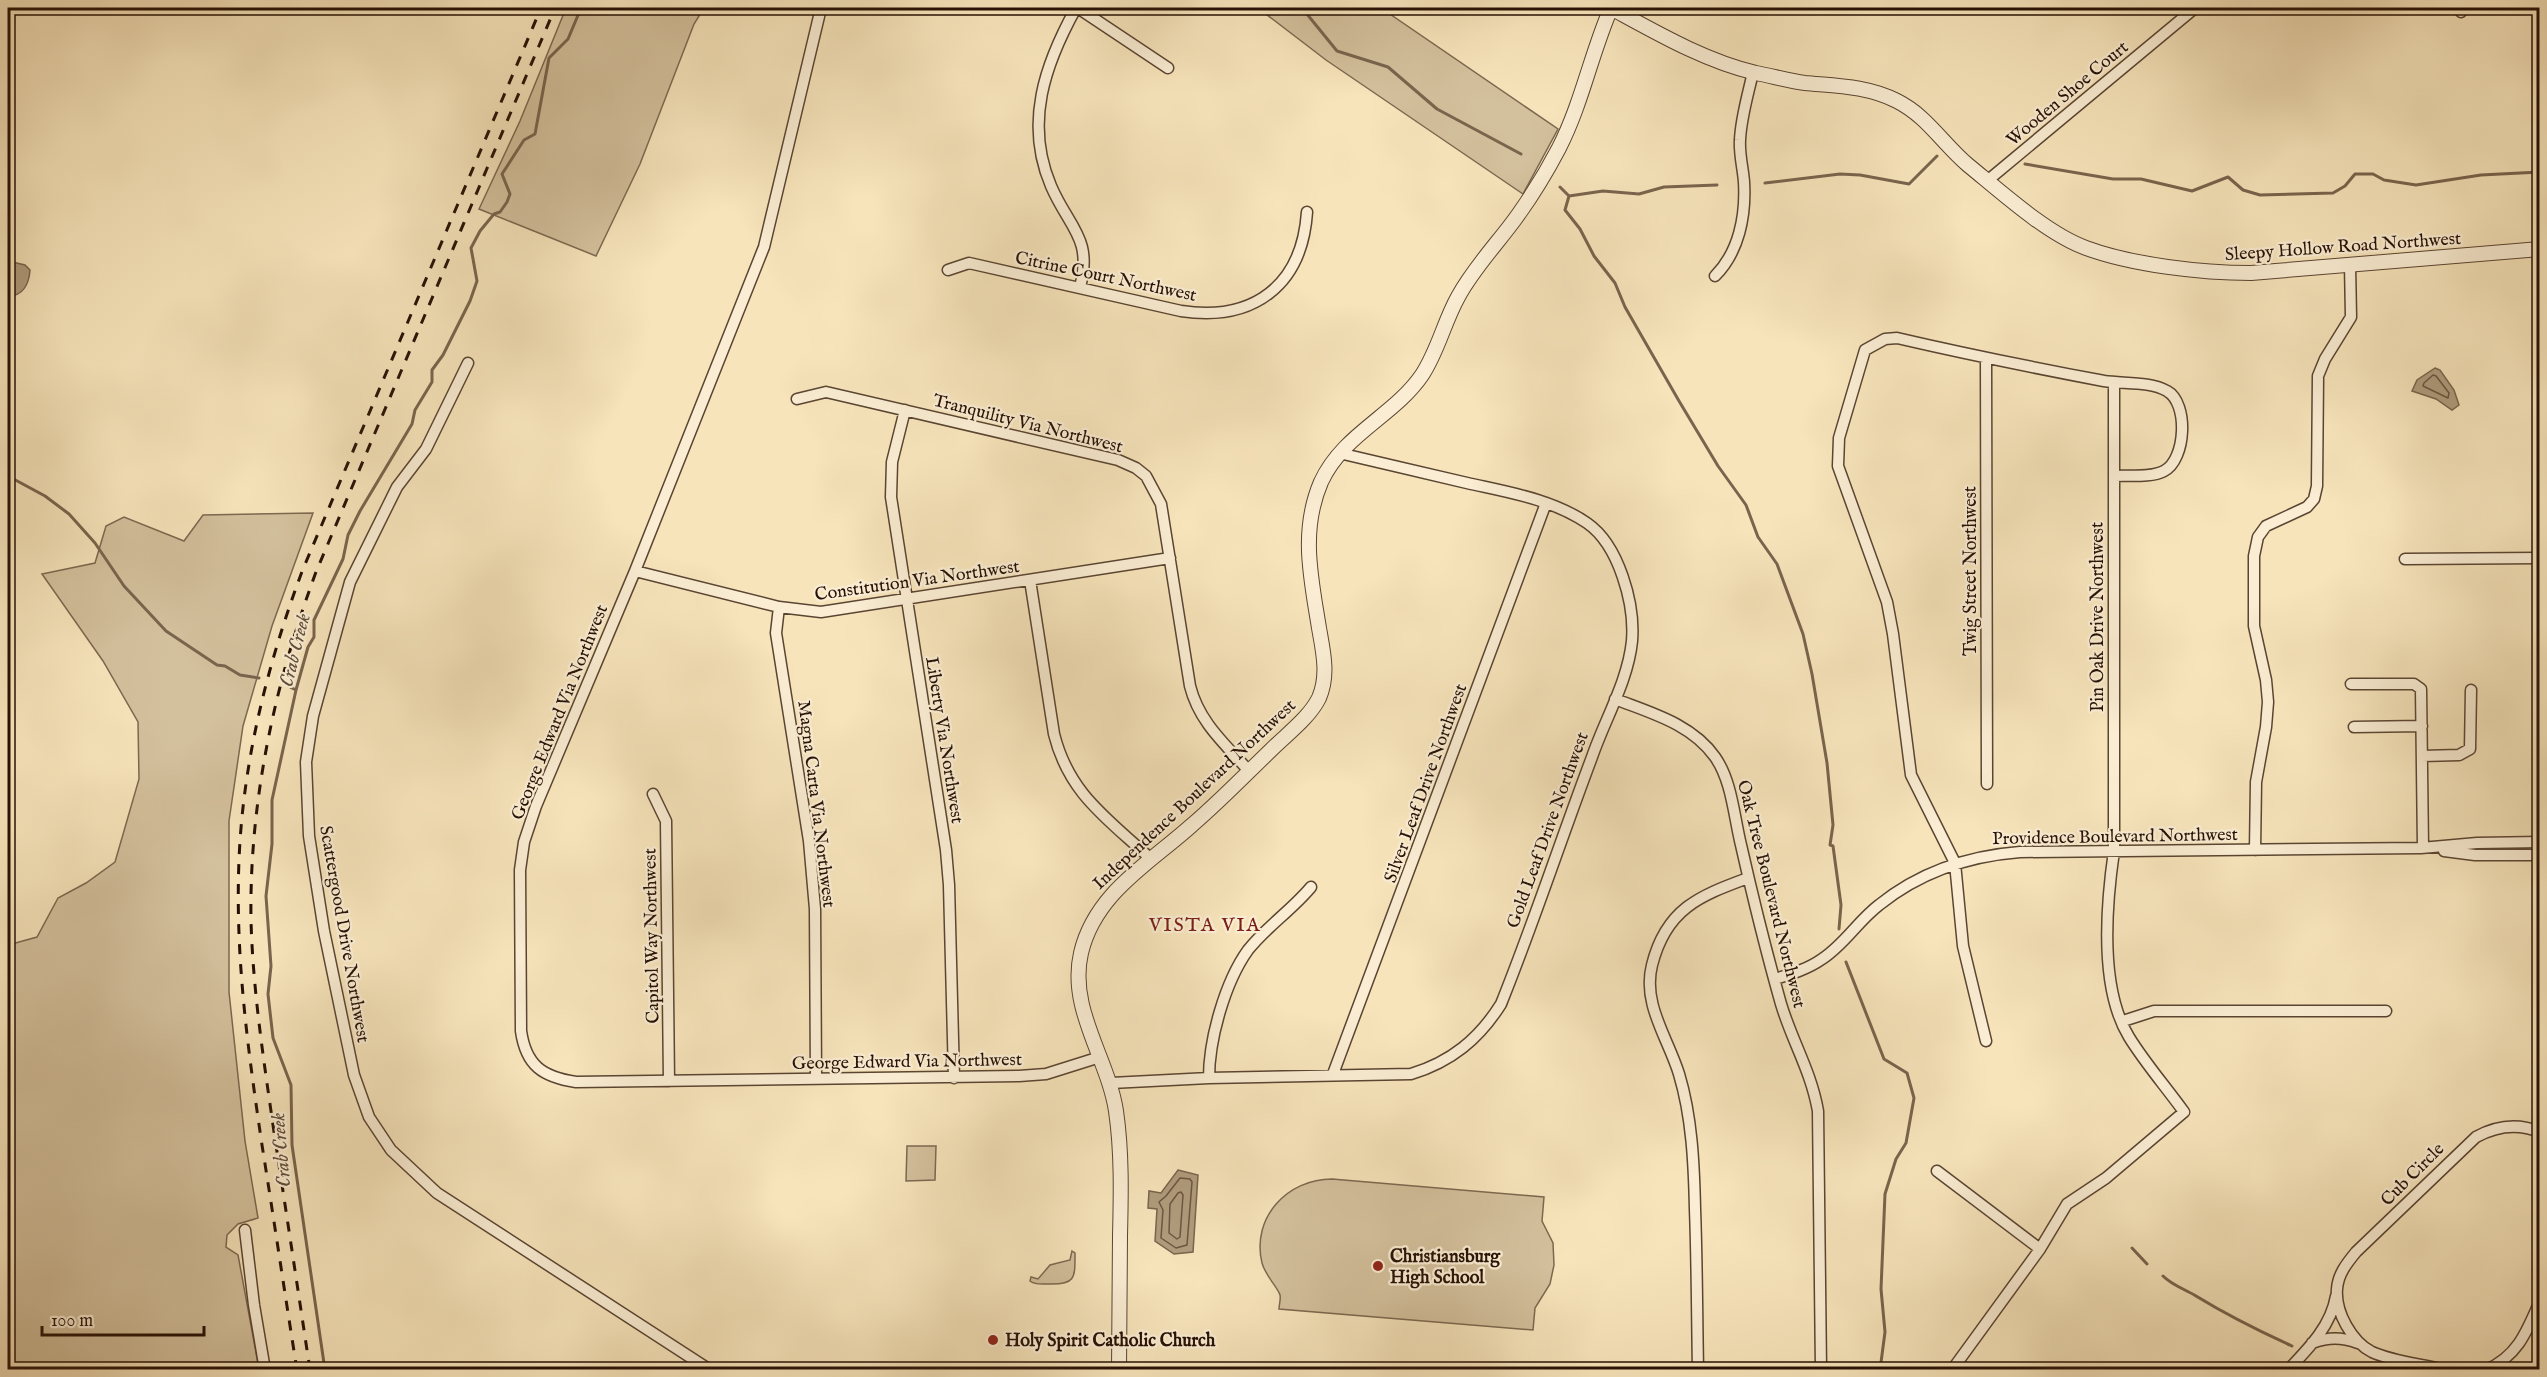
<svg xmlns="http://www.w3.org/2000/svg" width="2547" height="1377" viewBox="0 0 2547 1377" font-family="'IM FELL English',serif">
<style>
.green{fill:#d3c09c;stroke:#7c6850;stroke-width:1.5}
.water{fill:#b09c7d;stroke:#79644d;stroke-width:1.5}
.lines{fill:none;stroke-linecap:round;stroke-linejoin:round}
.shore{stroke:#6b5641;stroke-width:1.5}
.stream{stroke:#79644d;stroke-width:3}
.minor-casing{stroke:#5a4532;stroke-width:13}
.tertiary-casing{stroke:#5a4532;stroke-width:16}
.minor{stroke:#faedd3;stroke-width:10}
.tertiary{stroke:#faedd3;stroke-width:14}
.rail{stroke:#261005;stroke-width:3;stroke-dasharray:10 10;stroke-linecap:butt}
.poi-dot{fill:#8f2418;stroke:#faedd3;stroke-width:2}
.labels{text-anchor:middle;stroke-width:4.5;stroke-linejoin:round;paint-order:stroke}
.street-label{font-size:18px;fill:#261005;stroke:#faedd3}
.poi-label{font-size:18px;font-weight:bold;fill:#261005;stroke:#faedd3;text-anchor:start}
.water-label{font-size:20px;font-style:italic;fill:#644f3b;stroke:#faedd3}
.neighbourhood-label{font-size:20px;letter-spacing:1.5px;fill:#7a1f14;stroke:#faedd3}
</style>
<rect width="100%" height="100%" fill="#f7e4bb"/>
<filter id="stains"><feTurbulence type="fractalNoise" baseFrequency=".00333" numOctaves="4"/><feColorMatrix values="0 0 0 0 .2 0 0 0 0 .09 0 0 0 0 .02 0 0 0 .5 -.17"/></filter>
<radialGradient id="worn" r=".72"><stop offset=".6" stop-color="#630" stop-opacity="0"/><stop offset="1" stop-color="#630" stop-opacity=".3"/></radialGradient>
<path class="green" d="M566,8H704L694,24L640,164L596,256L479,209L520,121Z
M1258,8H1381L1558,129L1523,194L1326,60Z
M313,513L272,626L243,726L229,821V992L245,1141L258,1218L238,1224L227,1235L226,1247L238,1255L259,1369H8V945L37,937L58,898L86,883L115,862L139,779L138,722L103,661L42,574L95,563L106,526L124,517L184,541L203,515Z
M907,1146H936L935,1180L906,1181Z
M1332,1179L1544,1197L1542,1221L1553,1243L1554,1265L1550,1284L1535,1308L1533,1330L1279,1309C1279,1305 1281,1299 1280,1295C1278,1288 1265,1275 1262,1263C1251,1217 1288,1179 1332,1179Z
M1072,1251L1075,1253C1075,1278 1076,1285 1048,1284C1041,1284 1035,1285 1030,1281L1031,1277L1038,1279L1050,1265L1070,1260Z"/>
<path class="water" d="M8,261L25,265L30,270C29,284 23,296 8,296Z
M2435,368L2440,370L2454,390L2459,405L2452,410L2436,399L2412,391L2417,380Z
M1178,1170L1198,1175L1193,1252L1174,1254L1155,1241L1157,1209L1148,1208L1149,1191L1161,1193Z"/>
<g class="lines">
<path class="shore" d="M2433,375L2436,376L2449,393L2448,398L2423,386L2424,383Z
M1180,1178L1190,1179L1192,1182L1187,1245L1176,1248L1161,1238L1163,1210L1159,1202L1166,1196Z
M1178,1193L1181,1192L1183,1195L1180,1237L1177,1239L1169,1233L1170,1204Z"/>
<path class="stream" d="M1302,8L1337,51L1388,67L1437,109L1521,154
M2025,164L2113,179H2141L2192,191L2228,177L2243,190L2260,195L2333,193L2345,186L2355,174H2373L2384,180L2416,185L2481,175L2540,172
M1765,183L1840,174L1860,175L1909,184L1937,156
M1560,187L1569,196
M1569,196L1565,210L1580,229L1594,256L1615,283L1625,307L1679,401L1718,466L1746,505L1758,537L1777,564L1803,634L1812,674L1827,763L1833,825L1830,845L1833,846L1841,905L1839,929
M1569,196L1603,191L1639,194L1664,187L1717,185
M8,476L45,496L69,514L95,543L124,586L166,631L217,665L225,666L240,675L259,678
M288,686L296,690
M1846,962L1884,1059L1907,1073L1914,1098L1906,1143L1896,1159L1885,1194L1881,1289L1885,1332L1880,1370
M2132,1248L2147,1264
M2163,1276C2173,1286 2185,1289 2196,1296C2227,1315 2259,1331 2292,1346
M325,1370L292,1145L291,1085L273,1038L268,994L271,966L266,896L272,844V800L296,690L308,647L314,637V620L343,559L348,535L360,511L412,424L415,410L432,382V370L443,355L470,301L477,281L471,248L480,231L494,214L500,212L507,202L510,194L502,174L524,140L535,134L549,58L568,39L581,8"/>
<g class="minor-casing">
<path id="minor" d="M821,8L764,247L635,571L536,806L524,842L520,870L521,1031C526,1066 543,1077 576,1082L1019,1076L1046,1074L1100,1057
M1076,8C1045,64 1024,123 1051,186C1069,228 1093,238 1080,287
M1078,8L1168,68
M2460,8L2461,12
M1987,181L2195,8
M948,270L969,263L1181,311C1253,322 1302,286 1307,212
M1715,276C1739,252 1746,216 1744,182C1743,168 1739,154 1740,140C1741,117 1748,95 1753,72
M1986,358L1987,784
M468,363L426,449L397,487L350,582L313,716L306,762L309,836L324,931L354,1075L369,1117L391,1150L437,1193L710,1370
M797,399L826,392L1118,460L1136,468L1146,476L1161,504L1190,686C1199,722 1225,744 1249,771
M905,410L892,462L891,497L946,850L949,885L954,1078
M2405,559L2540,558
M635,571L779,607L821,612L1170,558
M1030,580L1054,734C1069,794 1107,818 1151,859
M779,607L776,633L809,841L815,909L816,1079
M2351,684H2414L2421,689L2423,848
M1615,699C1651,713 1692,724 1715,757C1732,781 1734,817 1741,845C1753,898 1766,951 1781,1004C1792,1041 1811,1071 1818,1111L1821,1370
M2354,727L2422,726
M2422,756L2459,755L2470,749L2471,690
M653,794L666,821L669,1081
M2255,850L2256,782L2266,727L2268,702L2266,680L2254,626V556L2258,537L2266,526L2307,507L2314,499L2317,486L2318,376L2325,359L2351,317L2350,264
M2444,851L2475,855H2540
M1775,979C1791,974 1808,969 1822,959C1844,945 1858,921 1879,905C1920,872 1968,856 2020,852L2421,848L2477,843L2540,842
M2123,1021L2154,1011H2386
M1986,1041L1963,946L1955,863L1911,775L1893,634L1887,602L1838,466L1839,438L1865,350L1885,339L1897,338C1966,354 2035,368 2104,381C2123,384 2150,381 2167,391C2189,403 2186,460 2164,471C2151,478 2128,475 2114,476
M1333,1074L1546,503
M1209,1078C1209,1039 1225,982 1248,950C1266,927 1292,910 1311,887
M1111,1083L1209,1078L1411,1074C1451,1062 1479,1039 1501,1004C1534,922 1561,839 1592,757C1605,719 1628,681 1632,641C1635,604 1619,545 1587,523C1552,499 1507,492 1467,483C1424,473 1382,463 1339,453
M1937,1171L2040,1249
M245,1230L254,1305L265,1370
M2312,1343C2329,1337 2341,1337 2358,1343
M1698,1370C1697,1316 1697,1263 1695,1209C1694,1164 1692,1117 1679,1074C1668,1038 1642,1004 1652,965C1666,909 1699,896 1748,878
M1952,1370L2040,1249L2067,1204L2106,1178L2184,1112C2166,1087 2145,1063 2129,1037C2099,988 2106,906 2114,851V382
M2288,1370C2309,1348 2331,1326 2336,1296
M2445,1370C2422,1364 2394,1362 2372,1352C2352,1342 2335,1312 2337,1289C2338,1274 2347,1263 2356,1252L2476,1137C2496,1126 2518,1123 2540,1132
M2486,1370C2518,1356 2527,1331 2540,1301"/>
</g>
<g class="tertiary-casing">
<path id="tertiary" d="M1119,1370C1119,1325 1120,1281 1120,1236C1121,1195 1122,1152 1116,1111C1108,1058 1068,1009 1081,953C1095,893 1150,863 1192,825C1220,801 1245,775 1271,750C1287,734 1309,718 1319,698C1329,675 1323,651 1319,628C1311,578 1300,531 1321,482C1343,434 1394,416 1422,375C1438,351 1444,322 1458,297C1474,267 1499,242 1518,215C1533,194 1547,171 1559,148C1582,103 1591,54 1611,8C1657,33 1705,61 1756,73C1772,76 1789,81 1805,83C1837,86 1867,86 1897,101C1927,116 1943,144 1968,165C2000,191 2047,234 2086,248C2132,265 2202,273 2251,273L2540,249"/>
</g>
<use href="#minor" class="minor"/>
<use href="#tertiary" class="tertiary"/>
<path class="rail" d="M297,1370C285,1295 274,1220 262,1145C248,1050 235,957 239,860C243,760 268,662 303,569L541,8
M310,1370C298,1290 286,1211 274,1132C264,1062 253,992 251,921C249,801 275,683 316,572L555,8"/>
</g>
<g class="poi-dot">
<circle cx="1378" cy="1266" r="6"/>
<circle cx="993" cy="1340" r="6"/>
</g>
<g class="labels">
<g class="street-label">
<text transform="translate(2067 93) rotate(-40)" y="6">Wooden Shoe Court</text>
<text transform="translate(2343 246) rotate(-4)" y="6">Sleepy Hollow Road Northwest</text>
<text transform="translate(1106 276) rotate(12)" y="6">Citrine Court Northwest</text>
<text transform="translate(1028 423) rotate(14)" y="6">Tranquility Via Northwest</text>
<text transform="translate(1970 571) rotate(-90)" y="6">Twig Street Northwest</text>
<text transform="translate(917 580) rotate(-8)" y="6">Constitution Via Northwest</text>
<text transform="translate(2097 617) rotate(-90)" y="6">Pin Oak Drive Northwest</text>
<text transform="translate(559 712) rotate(-68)" y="6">George Edward Via Northwest</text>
<text transform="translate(945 740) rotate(81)" y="6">Liberty Via Northwest</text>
<text transform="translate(1425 783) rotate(-70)" y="6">Silver Leaf Drive Northwest</text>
<text transform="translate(1194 794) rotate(-43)" y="6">Independence Boulevard Northwest</text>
<text transform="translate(817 804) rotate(83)" y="6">Magna Carta Via Northwest</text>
<text transform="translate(1547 830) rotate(-70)" y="6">Gold Leaf Drive Northwest</text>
<text transform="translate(2115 836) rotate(-1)" y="6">Providence Boulevard Northwest</text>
<text transform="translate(1772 894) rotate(76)" y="6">Oak Tree Boulevard Northwest</text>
<text transform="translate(345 934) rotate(80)" y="6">Scattergood Drive Northwest</text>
<text transform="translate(651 936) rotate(-91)" y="6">Capitol Way Northwest</text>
<text transform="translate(907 1061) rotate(-1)" y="6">George Edward Via Northwest</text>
<text transform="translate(2412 1174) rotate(-45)" y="6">Cub Circle</text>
</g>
<g class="poi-label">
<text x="1390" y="1262">Christiansburg<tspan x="1390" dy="21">High School</tspan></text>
<text x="1005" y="1346">Holy Spirit Catholic Church</text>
</g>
<g class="water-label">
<text transform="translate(294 650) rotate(-76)" y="7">Crab Creek</text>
<text transform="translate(280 1150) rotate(-95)" y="7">Crab Creek</text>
</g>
<g class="neighbourhood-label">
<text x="1205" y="931">VISTA VIA</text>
</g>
</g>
<rect width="2547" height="1377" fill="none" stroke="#f7e4bb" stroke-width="30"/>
<rect x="9" y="9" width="2529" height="1359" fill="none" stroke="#261005" stroke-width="3"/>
<rect x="15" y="15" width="2517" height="1347" fill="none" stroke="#261005" stroke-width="1.5"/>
<path d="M42 1326v9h162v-9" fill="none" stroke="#261005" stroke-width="3"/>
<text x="51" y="1326" font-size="18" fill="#261005" stroke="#faedd3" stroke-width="4.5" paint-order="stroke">100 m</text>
<rect width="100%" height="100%" filter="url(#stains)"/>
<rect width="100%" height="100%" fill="url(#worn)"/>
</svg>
